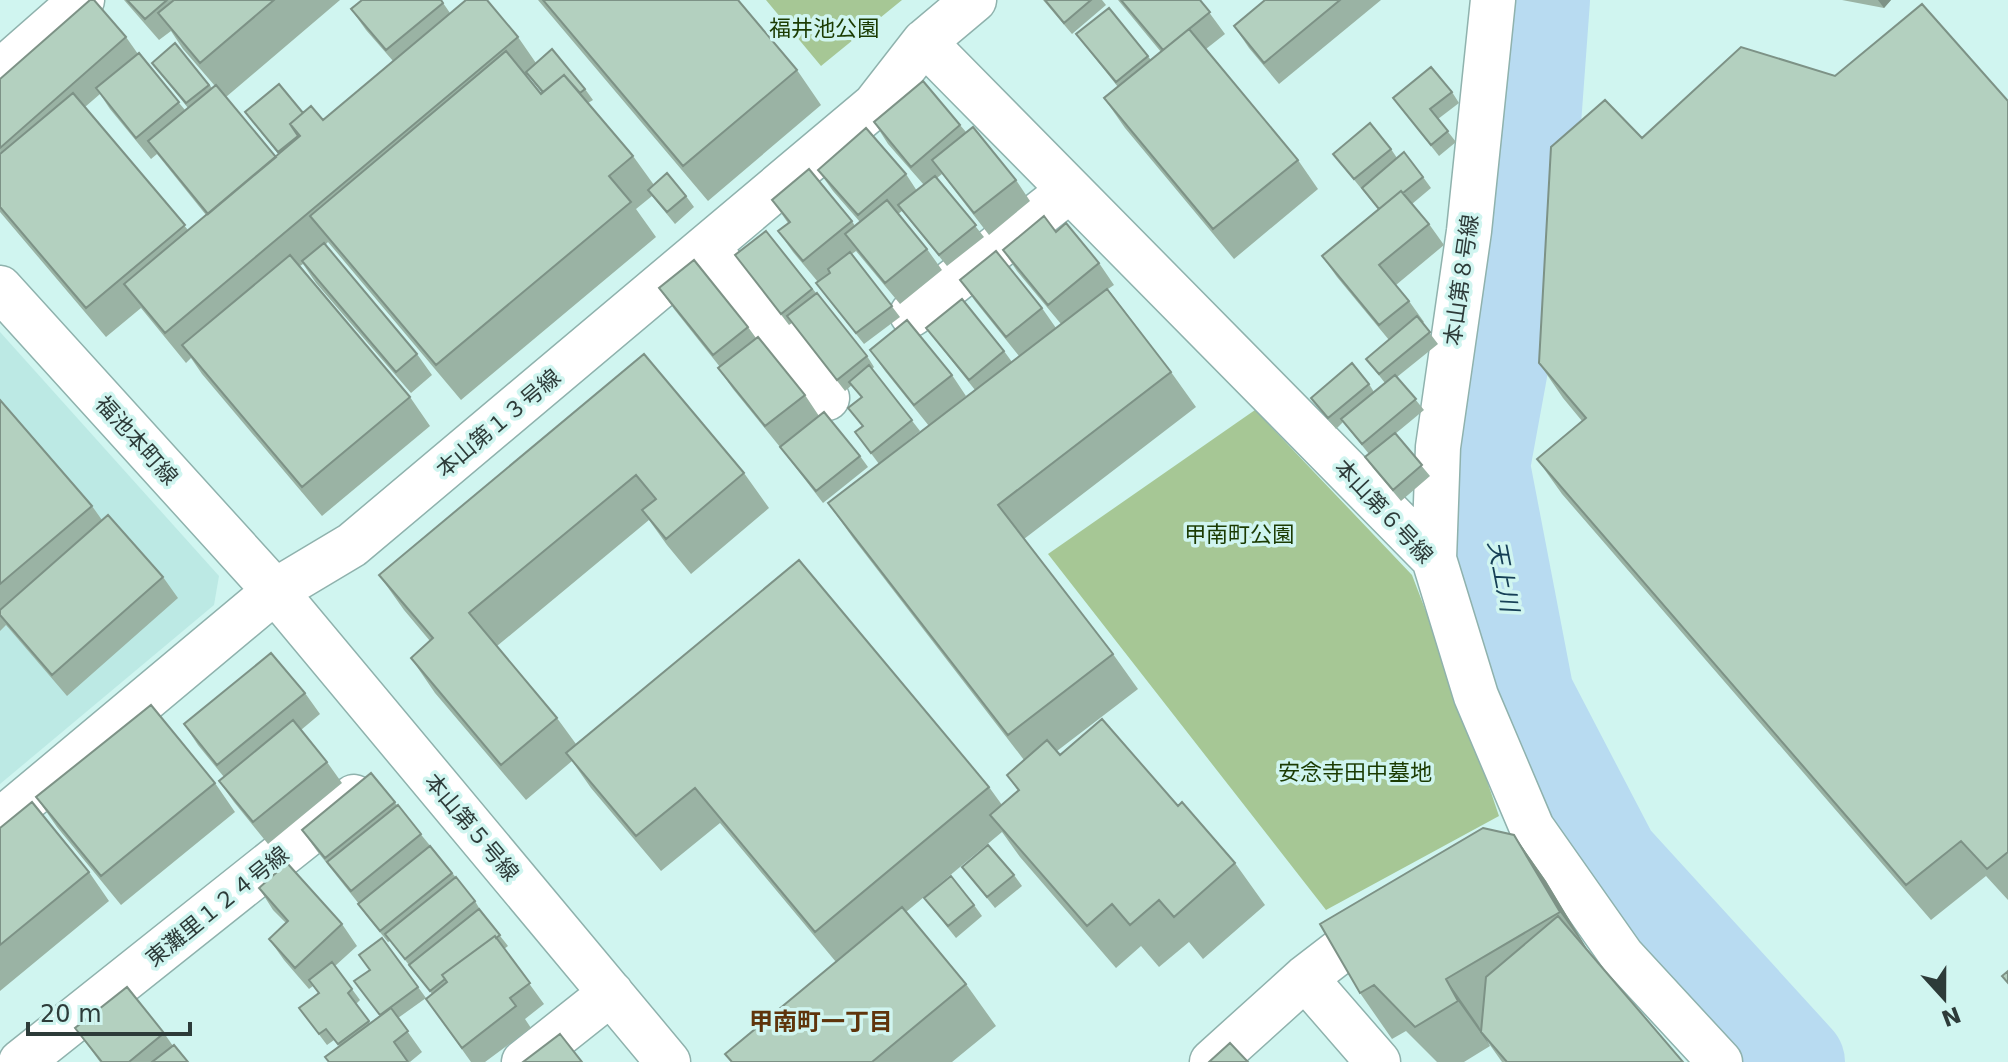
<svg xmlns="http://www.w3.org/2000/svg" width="2008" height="1062" viewBox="0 0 2008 1062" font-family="'DejaVu Sans','Noto Sans JP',sans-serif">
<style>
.built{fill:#bce9e4}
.green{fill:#a6c795}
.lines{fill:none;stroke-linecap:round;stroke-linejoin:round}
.river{stroke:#b8dbf1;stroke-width:96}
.minor-casing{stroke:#8fb2ad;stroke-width:47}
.minor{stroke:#fff;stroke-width:44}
.wall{fill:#9ab3a4;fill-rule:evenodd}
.shaded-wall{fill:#7d9286}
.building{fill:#b3d0bf;stroke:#7d9286;stroke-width:2}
.labels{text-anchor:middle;stroke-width:7;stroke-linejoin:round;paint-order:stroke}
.park-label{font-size:22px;fill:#1b3b02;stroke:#d0f5f0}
.street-label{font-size:22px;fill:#2d3b39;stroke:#d0f5f0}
.water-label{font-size:24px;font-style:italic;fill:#174057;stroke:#d0f5f0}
.neighbourhood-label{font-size:24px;font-weight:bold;fill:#5f340b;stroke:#d0f5f0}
</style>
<rect width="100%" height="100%" fill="#d0f5f0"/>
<path class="built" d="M0,332L219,576L214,605L0,784Z"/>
<path class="green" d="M766,0H902L821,66Z
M1255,410L1412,575L1459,698L1499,816L1326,910L1048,554Z"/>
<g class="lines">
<path class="river" d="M1542,0L1525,231L1482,466L1526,695L1611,858L1797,1062"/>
<g class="minor-casing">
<path id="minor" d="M924,42L1434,559L1476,696L1532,828L1622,956L1720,1062
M0,72L82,0
M707,247L827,398
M0,288L275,591L668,1062
M912,314L1070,190
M1434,559L1438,447L1469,231L1493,0
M0,821L275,591L352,545L875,105L924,42L974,0
M1305,978L1378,1062
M21,1062L354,797
M524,1062L611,993
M1212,1062L1305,978L1383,918"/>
</g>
<use href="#minor" class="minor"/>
</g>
<path class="wall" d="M124,0H340L226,97L276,157L279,155L245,112L303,113L323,120L393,61L366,30L351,9L441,0L450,13L518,37L536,63L585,89L593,100L588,103L633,156L654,185L686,196L694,207L675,224L652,196L636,209L656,237L461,400L328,242L325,245L417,354L432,375L411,393L316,283L303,264L300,266L410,397L430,426L322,516L202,374L191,358L186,363L141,308L106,337L0,212V79L126,37L138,54L185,110L188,108L152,63L175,43L212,88L215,86L183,49L171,31L159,40ZM528,75L542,93L541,94L526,76ZM100,94L110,109L151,159L157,154L206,215L188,230L85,107Z
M538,0H738L797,70L821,105L708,201Z
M1043,0H1102L1106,5L1072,34Z
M1118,0H1200L1225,34L1206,49L1298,160L1318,189L1234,259L1125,128L1104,98L1118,87L1076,34L1109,8L1151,60L1161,52Z
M1265,0H1381L1279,84L1249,48L1234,26Z
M1842,0H1891L1884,8Z
M1835,76L2008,101V900L1986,876L1931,920L1562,494L1537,459L1582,421L1563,398L1539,363L1642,138Z
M1452,92L1459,103L1438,119L1456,142L1439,156L1393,98Z
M874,122L960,125L966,132L1016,180L1030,201L989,235L942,174L937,178L984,237L947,266L902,211L898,214L927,249L942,270L900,304L856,251L852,254L900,317L864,344L824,294L816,283L818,282L793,252L778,231L788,223L772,200L852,221L855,226L860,222L833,191L818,170L906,174L917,191L924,185L888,144Z
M1391,149L1397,158L1423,177L1431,188L1412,204L1429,224L1444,245L1396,285L1409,301L1424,322L1422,323L1438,344L1397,377L1424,410L1395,434L1430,476L1401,501L1373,468L1365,457L1369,454L1343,422L1336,429L1311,398L1369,384L1374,392L1385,383L1366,359L1389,340L1337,277L1322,256L1378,209L1333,154Z
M766,231L867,356L874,367L872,369L920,431L879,464L855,432L862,427L861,397L852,385L845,391L792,323L789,325L735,255Z
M1056,232L1099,263L1114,285L1108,289L1171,372L1196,407L1024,539L1113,654L1138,689L1057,751L1060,755L1178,806L1235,863L1265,905L1203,959L1189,942L1159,967L1141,946L1116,968L1020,857L1002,832L906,912L966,984L996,1026L952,1062H731L725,1054L836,962L720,823L661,871L591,788L572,761L526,800L435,693L411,658L430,641L404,610L379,575L644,354L744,473L769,508L691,574L667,545L649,520L497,646L557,718L576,744L989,787L1002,805L1018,791L1007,775L1024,760L853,538L828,503L975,390L926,328L1004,351L1012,362L1019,356L975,301L960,280L1042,308L1056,328L1061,324L1017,271L1003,250Z
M659,288L748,327L756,338L805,395L819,416L780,447L733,389L718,368L720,367L674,309Z
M870,350L952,375L966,396L929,426L885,371Z
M0,400L92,506L102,520L163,577L178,598L67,696L6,625L0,631Z
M780,447L860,456L868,467L823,503Z
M305,693L320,714L301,730L327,762L342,783L268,844L234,802L219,781L224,777L198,745L184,724Z
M371,773L475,901L482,913L508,946L504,949L544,1004L525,1019L531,1028L485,1062H471L426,999L432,994L390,941L388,942L366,915L359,904L317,851L302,830Z
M215,783L235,812L121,905L57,827L36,797Z
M0,828L89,872L109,901L0,991Z
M1514,835L1546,881L1587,950L1683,1062H1502L1485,1038L1490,1046L1464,1062H1437L1406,1031L1392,1039L1360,993Z
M962,867L1014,875L1022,886L995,908Z
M259,888L342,924L357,946L335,966L360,1000L356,1004L370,1023L418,987L426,998L398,1018L422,1052L410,1062H328L339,1046L334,1040L327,1045L299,1008L318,993L313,986L309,989L284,960L269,939L286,923L273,910Z
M924,898L974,905L982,916L956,938Z
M75,1028L164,1033L173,1046L188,1062H100Z"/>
<path class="shaded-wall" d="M1878,0H1891L1884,8Z
M1514,835L1546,881L1592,957L1560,912Z
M1446,979L1478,1025L1490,1046L1458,1001Z"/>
<path class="building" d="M90,0H94L126,37L0,148V79Z
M127,0H167L145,19Z
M174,0H274L200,63L158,13Z
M362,0H441L443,3L386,50L351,9Z
M466,0H487L518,37L165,333L124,284L300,136L290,124L311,106L323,120Z
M543,0H738L797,70L683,166Z
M1045,0H1091L1064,23Z
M1121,0H1200L1210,12L1163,50Z
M1265,0H1340L1264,63L1234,26Z
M1922,4L2008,101V852L1987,869L1961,841L1906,885L1537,459L1586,418L1539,363L1551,147L1605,100L1642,138L1741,47L1835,76Z
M1109,8L1148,56L1116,82L1076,34Z
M1189,29L1298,160L1213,229L1104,98Z
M175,43L209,85L186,103L152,63Z
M552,49L585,89L580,93L564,75L543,92L526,72Z
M506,51L541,94L564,75L633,156L609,176L631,202L436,365L310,216Z
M139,53L179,102L136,138L96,88Z
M1431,67L1452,92L1430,109L1448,131L1431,145L1393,98Z
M923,81L960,125L911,167L874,122Z
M279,84L303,113L290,124L298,136L278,152L245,112Z
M216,85L276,157L208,214L148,141Z
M73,93L185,225L86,308L0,207V154Z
M1370,123L1391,149L1354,179L1333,154Z
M973,127L1016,180L974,213L932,160Z
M866,128L906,174L858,215L818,170Z
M1404,152L1423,177L1403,193L1401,191L1379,209L1362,188Z
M809,169L852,221L803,261L778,231L790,222L772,200Z
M667,173L686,196L667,212L648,190Z
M935,176L976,225L939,255L898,205Z
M1401,191L1429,224L1379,265L1409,301L1379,325L1322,256Z
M887,200L927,249L885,283L845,234Z
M1044,216L1056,232L1066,223L1099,263L1048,305L1003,250Z
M766,231L812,289L781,314L735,255Z
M324,243L417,354L396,372L302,261Z
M996,251L1042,308L1006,337L960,280Z
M850,252L892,306L856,333L816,283L830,273L828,269Z
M290,255L410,397L302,487L182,345Z
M694,260L748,327L713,355L659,288Z
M1107,289L1171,372L998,505L1113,654L1008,735L828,503Z
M817,293L867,356L837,380L787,316Z
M962,299L1004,351L969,380L926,328Z
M1417,316L1430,332L1379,374L1366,359Z
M907,320L952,375L914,405L870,350Z
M758,337L805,395L765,426L718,368Z
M644,354L744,473L666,539L642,510L656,499L636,475L469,613L557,718L501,765L411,658L433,638L379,575Z
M1352,363L1369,384L1328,418L1311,398Z
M869,365L912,420L871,453L855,432L863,426L848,408L862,397L849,382Z
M1395,375L1416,399L1362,444L1341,419Z
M0,400L92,506L0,584Z
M824,412L860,456L816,491L780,447Z
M1395,433L1422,465L1393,490L1365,457Z
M108,515L163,577L52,675L0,615V610Z
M799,560L989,787L815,932L695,788L636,836L566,753Z
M271,653L305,693L217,765L184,724Z
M151,705L215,783L101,876L36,797Z
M1102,719L1178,806L1182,802L1235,863L1174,917L1159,900L1130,925L1112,904L1087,926L990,815L1019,790L1007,775L1047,740L1060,755Z
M293,720L327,762L253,822L219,781Z
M371,773L395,802L325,858L302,830Z
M32,802L89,872L0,945V828Z
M398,805L421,834L351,891L327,862Z
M1483,828L1514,835L1560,912L1446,979L1458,1001L1415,1027L1374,985L1360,993L1320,924Z
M988,845L1014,875L987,897L962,867Z
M430,846L452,873L380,931L358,904Z
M287,863L342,924L295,968L269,939L288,921L259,888Z
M951,876L974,905L948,926L924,898Z
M456,877L475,901L405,959L385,934Z
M902,907L966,984L872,1062H732L725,1054Z
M479,909L500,935L496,938L495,936L442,975L445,979L430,991L409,965Z
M1558,916L1683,1062H1507L1481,1032L1486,977Z
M495,936L530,983L510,998L516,1006L462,1048L426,999L447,982L442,975Z
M382,938L418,987L380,1015L354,981L370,970L359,955Z
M332,962L352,989L348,993L369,1021L338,1044L326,1029L319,1034L299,1008L319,993L309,980Z
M2008,971V983L2002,976Z
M127,987L164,1033L129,1062H102L75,1028Z
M391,1008L408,1031L394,1042L408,1062H329L325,1057Z
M560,1034L582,1062H523Z
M1230,1043L1248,1062H1209Z
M174,1045L188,1062H152Z"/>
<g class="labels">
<g class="park-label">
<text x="824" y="36">福井池公園</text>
<text x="1239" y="542">甲南町公園</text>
<text x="1355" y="780">安念寺田中墓地</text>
</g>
<g class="street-label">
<text transform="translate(1461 280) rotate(-82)" y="8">本山第８号線</text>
<text transform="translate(498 423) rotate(-40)" y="8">本山第１３号線</text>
<text transform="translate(137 440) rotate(48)" y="8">福池本町線</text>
<text transform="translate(1384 511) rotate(47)" y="8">本山第６号線</text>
<text transform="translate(472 827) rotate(50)" y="8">本山第５号線</text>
<text transform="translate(217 906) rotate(-39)" y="8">東灘里１２４号線</text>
</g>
<g class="water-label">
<text transform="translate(1503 576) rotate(79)" y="8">天上川</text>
</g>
<g class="neighbourhood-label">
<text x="821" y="1030">甲南町一丁目</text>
</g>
</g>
<g transform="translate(1944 998) rotate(159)" stroke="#d0f5f0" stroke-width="6" paint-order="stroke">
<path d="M0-6L14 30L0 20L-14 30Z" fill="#2d3b39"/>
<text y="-12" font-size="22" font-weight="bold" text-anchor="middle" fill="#2d3b39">N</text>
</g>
<path d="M28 1022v12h162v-12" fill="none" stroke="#2d3b39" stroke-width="4"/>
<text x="40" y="1022" font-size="24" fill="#2d3b39" stroke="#d0f5f0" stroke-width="6" paint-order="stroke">20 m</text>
</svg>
